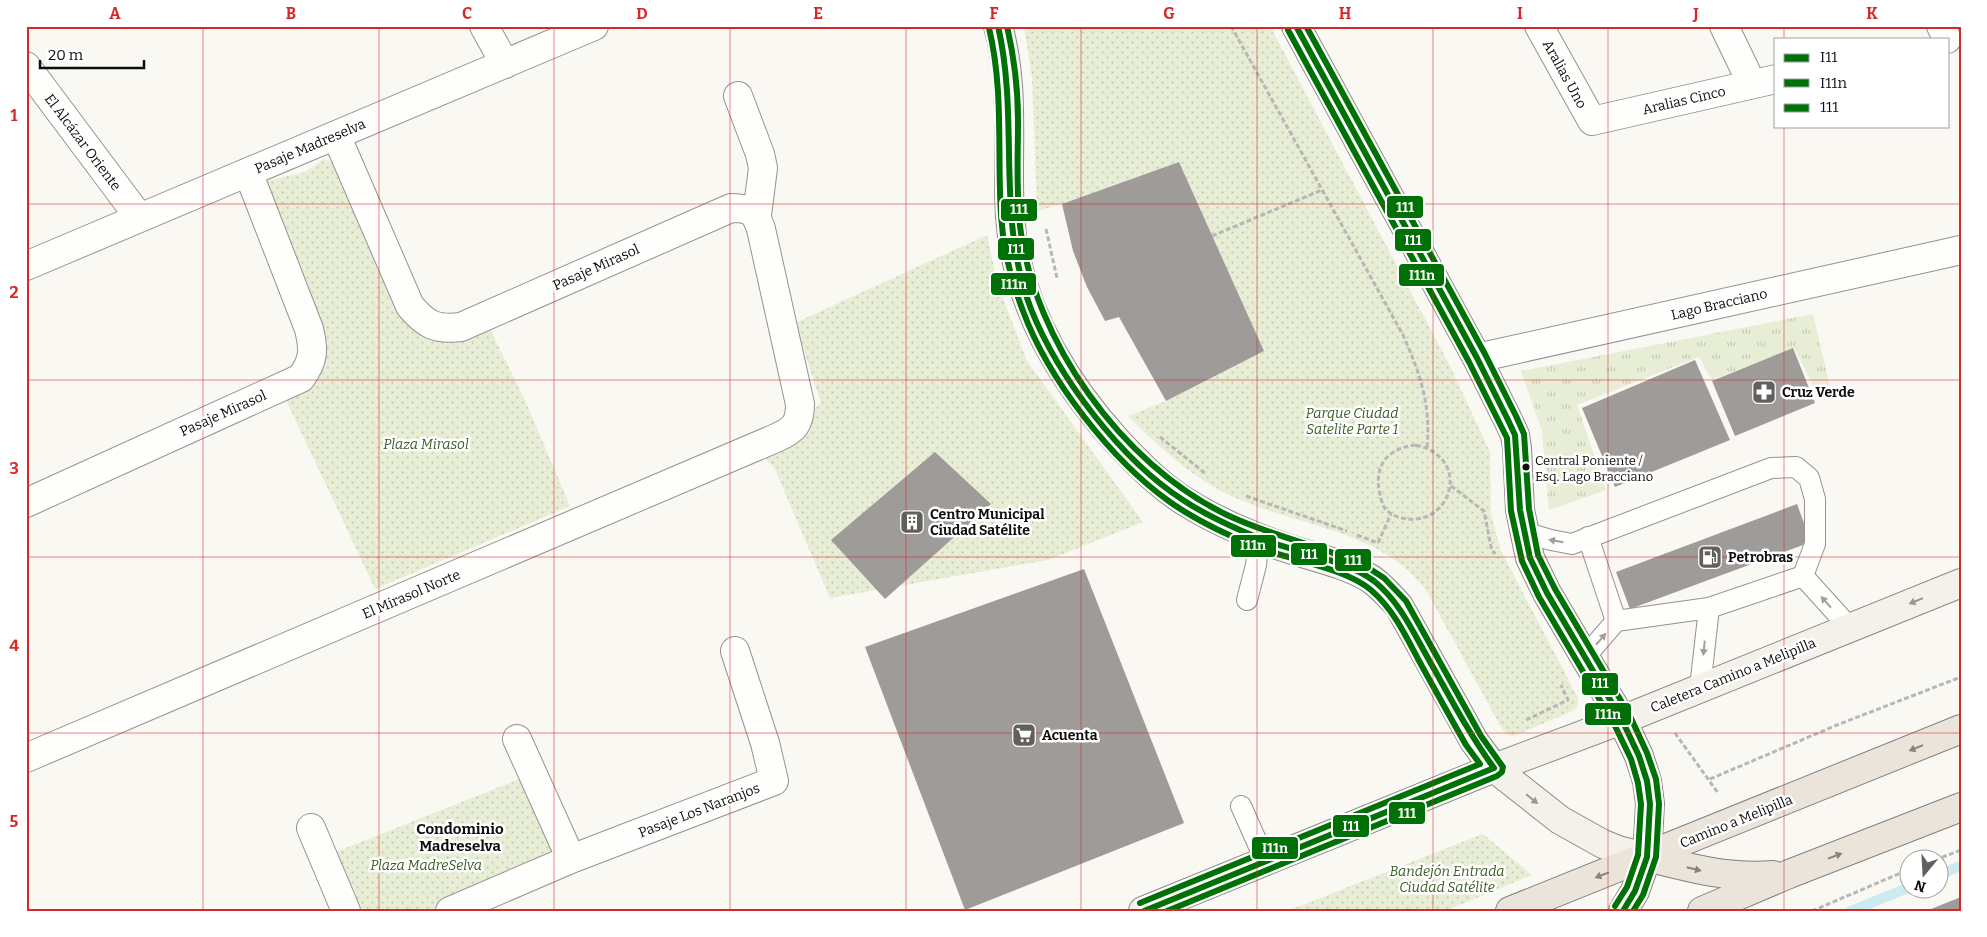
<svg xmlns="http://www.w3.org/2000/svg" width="1987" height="937" viewBox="0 0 1987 937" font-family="Bitter,serif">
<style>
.grass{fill:url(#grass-tufts)}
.park{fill:url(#park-dots)}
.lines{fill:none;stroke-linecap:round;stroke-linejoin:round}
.stream{stroke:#cdeaf1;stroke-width:10}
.building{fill:#9e9b98}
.lane-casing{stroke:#949391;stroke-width:22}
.street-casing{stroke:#949391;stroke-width:30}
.secondary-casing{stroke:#8b8a88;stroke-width:30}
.primary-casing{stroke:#82817e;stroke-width:30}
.path{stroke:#b8b7b7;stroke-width:3;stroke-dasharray:5 2.5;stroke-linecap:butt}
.lane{stroke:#fefefd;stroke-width:20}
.street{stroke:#fefefd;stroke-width:28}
.secondary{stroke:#f4f1ea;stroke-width:28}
.primary{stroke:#eae4db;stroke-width:28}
.bus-1-casing{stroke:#fff;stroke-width:10}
.bus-2-casing{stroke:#fff;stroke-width:10}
.bus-3-casing{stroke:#fff;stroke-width:10}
.bus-1{stroke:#007106;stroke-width:6}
.bus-2{stroke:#007106;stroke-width:6}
.bus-3{stroke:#007106;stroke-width:6}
.oneway{fill:#9e9e9d}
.oneway2{fill:#989692}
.oneway3{fill:#87847f}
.grid{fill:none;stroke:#d62828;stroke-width:1;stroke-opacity:0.55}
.bus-dot{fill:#0e0e0e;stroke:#fff;stroke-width:2}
.labels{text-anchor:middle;stroke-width:5;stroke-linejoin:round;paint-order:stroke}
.bus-label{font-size:13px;fill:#0e0e0e;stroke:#fff;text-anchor:start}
.street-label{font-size:14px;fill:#0e0e0e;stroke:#fff}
.poi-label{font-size:14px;font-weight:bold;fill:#0e0e0e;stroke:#fff;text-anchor:start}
.park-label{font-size:14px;font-style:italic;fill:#3a5f25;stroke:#fff}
.neighbourhood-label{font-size:15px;font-weight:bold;fill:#0e0e0e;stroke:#fff}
.line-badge{stroke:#fff;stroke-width:2}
.badge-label{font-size:14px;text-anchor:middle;font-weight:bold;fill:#fff}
.neatline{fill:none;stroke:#d62828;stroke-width:2}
.grid-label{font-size:16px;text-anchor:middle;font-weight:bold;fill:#d62828}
</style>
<defs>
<pattern id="grass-tufts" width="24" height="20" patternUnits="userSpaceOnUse" patternTransform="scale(1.25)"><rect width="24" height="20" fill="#e7eed5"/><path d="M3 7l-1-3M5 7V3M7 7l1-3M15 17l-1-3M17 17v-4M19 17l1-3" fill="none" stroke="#c5cbb6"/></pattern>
<pattern id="park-dots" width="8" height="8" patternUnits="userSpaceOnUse" patternTransform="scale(1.25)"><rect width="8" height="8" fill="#e7eed5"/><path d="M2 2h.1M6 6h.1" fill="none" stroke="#c5cbb6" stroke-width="1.8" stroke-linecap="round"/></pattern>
</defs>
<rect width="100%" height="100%" fill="#faf8f3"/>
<path class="grass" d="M1813,314L1832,395L1820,399L1794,348L1712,380L1699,357L1577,405L1606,490L1549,510L1542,431L1521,371Z"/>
<path class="park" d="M1024,26H1270L1449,364L1490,452L1491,514L1501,551L1577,696L1578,703L1575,710L1514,736L1508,735L1502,729L1427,592C1386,533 1305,527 1243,501C1198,483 1162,450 1128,416L1166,401L1264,351L1179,162L1062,204L1037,211L1032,77Z
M324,159L335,163L394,308L438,336L489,327L525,400L570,506L375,589L285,398L322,350L308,285L263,182L305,172Z
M987,235L997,283L1027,361L1143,522L1048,560L830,598L774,467L759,454L821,403L795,323Z
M527,776L564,857L434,911H354L331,854Z
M1483,834L1532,875L1445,911H1287Z"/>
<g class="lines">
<path class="stream" d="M1940,874L1961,866
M1851,911L1910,887"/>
</g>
<path class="building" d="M1179,162L1264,351L1166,401L1119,317L1105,321L1087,287L1073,251L1062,204Z
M1793,348L1815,403L1735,436L1712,381Z
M1695,360L1730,440L1615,487L1582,408Z
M935,452L991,504L885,599L831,540Z
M1797,504L1811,542L1630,609L1616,572Z
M1084,569L1184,823L965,910L865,647Z
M1961,897V911H1926Z"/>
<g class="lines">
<g class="lane-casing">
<path id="lane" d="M1524,532L1551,540L1572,544L1771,468L1796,467L1809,478L1815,499V544L1803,576L1709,608L1616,621L1585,657
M1588,537L1616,621
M1803,576L1850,628
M1247,600L1256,565L1259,538
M1700,688L1709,608
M1241,806L1265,860"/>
</g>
<g class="street-casing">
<path id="street" d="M484,26L505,64
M1539,26L1592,121L1776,79
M1724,26L1752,84
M1941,26L1947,39
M26,66L139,217
M738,96L760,154L763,168L757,215
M26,266L594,26
M1477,358L1961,250
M26,503L301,378C314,360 314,350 309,329L248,172
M517,739L571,859
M26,758L776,438C794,430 800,424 800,404L761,229C755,211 750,208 731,208L461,327C436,330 426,325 410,306L336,135
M311,828L346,911
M450,911L571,859L774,781L765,743L735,651"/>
</g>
<g class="secondary-casing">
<path id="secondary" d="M998,26C1016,89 1006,153 1010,216C1016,304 1060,378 1117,441C1141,467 1164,490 1194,507C1219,522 1245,533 1272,543C1302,555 1344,562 1371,579C1382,587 1390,596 1399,606L1474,741L1494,768L1560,820L1603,844L1618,850L1647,857L1650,804L1647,781L1639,756L1622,720L1547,593L1530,558L1520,510L1517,448L1515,435L1508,420L1477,358L1296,26
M1143,911L1494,768L1622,720L1961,583"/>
</g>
<g class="primary-casing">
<path id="primary" d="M1647,857C1689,868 1730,879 1773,875
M1510,911L1961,729
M1623,911L1635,891L1647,857
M1702,911L1789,874L1961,807"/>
</g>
<path class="path" d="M1231,26L1403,335C1420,373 1431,405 1427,447
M1046,229L1057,278
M1212,236L1322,190
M1160,437L1206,474
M1416,445C1475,458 1450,533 1398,517C1390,514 1384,510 1382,502C1372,471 1382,449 1416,445Z
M1451,486L1484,511L1491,547L1495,554
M1246,496L1347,531
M1357,535L1378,543L1391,514
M1526,720L1568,700L1561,685
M1675,733L1718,793
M1710,779L1837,725L1961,677
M1935,860L1961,850
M1812,911L1910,869"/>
<use href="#lane" class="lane"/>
<use href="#street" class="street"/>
<use href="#secondary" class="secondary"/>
<use href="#primary" class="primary"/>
<g class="bus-1-casing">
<path id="bus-1" d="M998,26C1020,122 995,215 1031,309C1058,377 1121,460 1183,500C1207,516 1234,528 1261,539C1295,552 1346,560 1374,581C1400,602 1413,632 1429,660C1450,697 1469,734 1494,768L1144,911
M1296,26L1477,358L1508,420L1515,435L1520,510L1530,558L1547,593L1622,720L1639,756L1647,781L1650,804L1647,857L1635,891L1623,911"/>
</g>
<g class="bus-2-casing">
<path id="bus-2" d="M989,28C1004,91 997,151 1001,215C1003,248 1011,280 1023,311C1048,379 1111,460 1170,502C1197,521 1227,535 1257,547C1290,560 1345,568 1371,590C1393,609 1405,634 1418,659C1434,688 1450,717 1466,745L1480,764L1140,903
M1288,30L1469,362L1507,438L1511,511L1522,561L1539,597L1614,724L1631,759L1638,783L1641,804L1638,855L1627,887L1615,906"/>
</g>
<g class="bus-3-casing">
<path id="bus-3" d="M1007,26C1014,57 1018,88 1018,120C1018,155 1016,191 1020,226C1034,341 1121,463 1225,514C1270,536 1319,545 1364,565L1384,578L1406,601L1481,736L1503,767L1502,772L1497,776L1167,911
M1306,26L1485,354L1516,416L1524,434L1529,509L1538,555L1555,589L1630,716L1647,753L1656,779L1659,804L1656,857L1643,895L1633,911"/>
</g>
<use href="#bus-1" class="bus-1"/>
<use href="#bus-2" class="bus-2"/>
<use href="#bus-3" class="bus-3"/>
</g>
<defs><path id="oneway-solid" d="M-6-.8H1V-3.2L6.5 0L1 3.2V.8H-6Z" transform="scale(1.25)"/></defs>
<g class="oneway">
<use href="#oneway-solid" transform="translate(1556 541) rotate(-170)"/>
<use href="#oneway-solid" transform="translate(1826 602) rotate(-132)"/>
<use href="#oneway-solid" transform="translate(1601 639) rotate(-49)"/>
<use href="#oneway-solid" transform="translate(1704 648) rotate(96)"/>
</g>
<g class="oneway2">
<use href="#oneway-solid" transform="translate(1916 601) rotate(158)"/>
<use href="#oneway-solid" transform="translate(1532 799) rotate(39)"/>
</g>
<g class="oneway3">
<use href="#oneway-solid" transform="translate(1916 748) rotate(158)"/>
<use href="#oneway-solid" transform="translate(1835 856) rotate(-21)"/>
<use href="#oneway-solid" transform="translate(1694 869) rotate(14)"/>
<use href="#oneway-solid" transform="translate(1602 875) rotate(159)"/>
</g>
<path class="grid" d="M203,26V911M379,26V911M554,26V911M730,26V911M906,26V911M1081,26V911M1257,26V911M1433,26V911M1608,26V911M1784,26V39M1784,126V911M26,204H1961M26,380H1961M26,557H1961M26,733H1961"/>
<defs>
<g id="pharmacy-square" transform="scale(1.25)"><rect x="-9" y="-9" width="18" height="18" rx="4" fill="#61605e" stroke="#fff"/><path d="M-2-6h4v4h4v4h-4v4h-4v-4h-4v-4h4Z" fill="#fff"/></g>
<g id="building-square" transform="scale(1.25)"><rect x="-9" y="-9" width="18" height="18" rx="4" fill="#61605e" stroke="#fff"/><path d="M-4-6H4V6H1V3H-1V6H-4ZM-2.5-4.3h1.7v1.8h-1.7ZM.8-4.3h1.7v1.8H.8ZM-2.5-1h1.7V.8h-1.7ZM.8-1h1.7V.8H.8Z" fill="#fff"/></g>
<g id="fuel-square" transform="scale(1.25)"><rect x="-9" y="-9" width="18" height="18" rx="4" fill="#61605e" stroke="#fff"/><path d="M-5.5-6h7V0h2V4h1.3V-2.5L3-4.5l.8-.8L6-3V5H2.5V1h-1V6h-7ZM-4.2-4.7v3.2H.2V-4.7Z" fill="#fff"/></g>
<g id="supermarket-square" transform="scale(1.25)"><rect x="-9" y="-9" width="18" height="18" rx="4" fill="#61605e" stroke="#fff"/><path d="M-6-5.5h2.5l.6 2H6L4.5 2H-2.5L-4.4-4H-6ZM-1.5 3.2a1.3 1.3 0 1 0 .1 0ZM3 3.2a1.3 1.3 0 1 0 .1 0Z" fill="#fff"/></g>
</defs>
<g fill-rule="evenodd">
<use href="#pharmacy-square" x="1764" y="392"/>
<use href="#building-square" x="912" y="522"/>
<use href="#fuel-square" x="1710" y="557"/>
<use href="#supermarket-square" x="1024" y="735"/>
</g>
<circle class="bus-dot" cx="1526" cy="467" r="4.5"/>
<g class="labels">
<g class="bus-label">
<text x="1535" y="465">Central Poniente /<tspan x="1535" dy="16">Esq. Lago Bracciano</tspan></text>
</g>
<g class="street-label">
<text transform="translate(1565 74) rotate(61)" y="5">Aralias Uno</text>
<text transform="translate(1684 100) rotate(-13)" y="5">Aralias Cinco</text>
<text transform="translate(83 142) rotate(53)" y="5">El Alcázar Oriente</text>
<text transform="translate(310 146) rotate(-23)" y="5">Pasaje Madreselva</text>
<text transform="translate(596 267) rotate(-24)" y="5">Pasaje Mirasol</text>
<text transform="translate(1719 304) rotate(-13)" y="5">Lago Bracciano</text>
<text transform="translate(223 413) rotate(-24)" y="5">Pasaje Mirasol</text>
<text transform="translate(411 594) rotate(-23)" y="5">El Mirasol Norte</text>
<text transform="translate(1733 675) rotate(-22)" y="5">Caletera Camino a Melipilla</text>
<text transform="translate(699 810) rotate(-21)" y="5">Pasaje Los Naranjos</text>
<text transform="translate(1736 821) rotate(-22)" y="5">Camino a Melipilla</text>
</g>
<g class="poi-label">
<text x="1782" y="397">Cruz Verde</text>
<text x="930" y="519">Centro Municipal<tspan x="930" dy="16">Ciudad Satélite</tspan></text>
<text x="1728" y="562">Petrobras</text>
<text x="1042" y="740">Acuenta</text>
</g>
<g class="park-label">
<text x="1352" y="418">Parque Ciudad<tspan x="1352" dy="16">Satelite Parte 1</tspan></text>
<text x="426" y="449">Plaza Mirasol</text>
<text x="426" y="870">Plaza MadreSelva</text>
<text x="1447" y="876">Bandejón Entrada<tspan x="1447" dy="16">Ciudad Satélite</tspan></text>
</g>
<g class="neighbourhood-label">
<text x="460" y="834">Condominio<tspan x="460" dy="17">Madreselva</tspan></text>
</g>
</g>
<g class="line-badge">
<rect x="1386" y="195" width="38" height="24" rx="5" fill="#007106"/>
<rect x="1000" y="198" width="38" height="24" rx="5" fill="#007106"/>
<rect x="1394" y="228" width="38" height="24" rx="5" fill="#007106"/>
<rect x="997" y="237" width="38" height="24" rx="5" fill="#007106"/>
<rect x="1398" y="263" width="47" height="24" rx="5" fill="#007106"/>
<rect x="990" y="272" width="47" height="24" rx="5" fill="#007106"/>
<rect x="1230" y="534" width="47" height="24" rx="5" fill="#007106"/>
<rect x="1290" y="542" width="38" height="24" rx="5" fill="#007106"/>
<rect x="1334" y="548" width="38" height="24" rx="5" fill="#007106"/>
<rect x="1581" y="672" width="38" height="24" rx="5" fill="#007106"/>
<rect x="1584" y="702" width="48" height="24" rx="5" fill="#007106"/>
<rect x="1388" y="801" width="38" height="24" rx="5" fill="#007106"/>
<rect x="1332" y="814" width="38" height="24" rx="5" fill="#007106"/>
<rect x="1251" y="836" width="48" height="24" rx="5" fill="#007106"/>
</g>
<g class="badge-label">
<text x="1405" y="212">111</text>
<text x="1019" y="214">111</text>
<text x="1413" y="245">I11</text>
<text x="1016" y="254">I11</text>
<text x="1422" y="280">I11n</text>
<text x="1014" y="289">I11n</text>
<text x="1253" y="550">I11n</text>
<text x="1309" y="559">I11</text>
<text x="1353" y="565">111</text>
<text x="1600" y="688">I11</text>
<text x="1608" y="719">I11n</text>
<text x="1407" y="818">111</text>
<text x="1351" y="831">I11</text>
<text x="1275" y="853">I11n</text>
</g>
<rect width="1987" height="937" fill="none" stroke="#ffffff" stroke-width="55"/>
<rect x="1774" y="38" width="175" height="90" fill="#ffffff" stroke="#9f9f9f"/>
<rect x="1784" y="54" width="25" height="8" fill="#007106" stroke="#9f9f9f"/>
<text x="1820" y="62" font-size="15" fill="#0e0e0e">I11</text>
<rect x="1784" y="79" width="25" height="8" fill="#007106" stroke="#9f9f9f"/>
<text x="1820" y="88" font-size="15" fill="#0e0e0e">I11n</text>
<rect x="1784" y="104" width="25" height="8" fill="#007106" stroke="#9f9f9f"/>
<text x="1820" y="112" font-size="15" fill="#0e0e0e">111</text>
<g transform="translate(1924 874) rotate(198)"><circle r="24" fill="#ffffff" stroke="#9f9f9f"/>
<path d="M0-4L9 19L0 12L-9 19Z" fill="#61605e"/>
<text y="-8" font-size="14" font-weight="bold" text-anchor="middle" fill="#0e0e0e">N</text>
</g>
<path d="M40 60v8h104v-8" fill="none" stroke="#0e0e0e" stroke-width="2.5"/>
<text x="48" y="60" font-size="15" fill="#0e0e0e" stroke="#ffffff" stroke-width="4" paint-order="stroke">20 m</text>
<rect x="28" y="28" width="1932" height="882" class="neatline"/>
<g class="grid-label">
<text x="115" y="19">A</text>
<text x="291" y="19">B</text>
<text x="467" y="19">C</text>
<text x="642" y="19">D</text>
<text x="818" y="19">E</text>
<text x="994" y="19">F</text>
<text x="1169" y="19">G</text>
<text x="1345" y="19">H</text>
<text x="1520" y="19">I</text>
<text x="1696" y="19">J</text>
<text x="1872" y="19">K</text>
<text x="14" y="121">1</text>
<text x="14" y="298">2</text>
<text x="14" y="474">3</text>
<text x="14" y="651">4</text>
<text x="14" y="827">5</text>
</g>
</svg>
